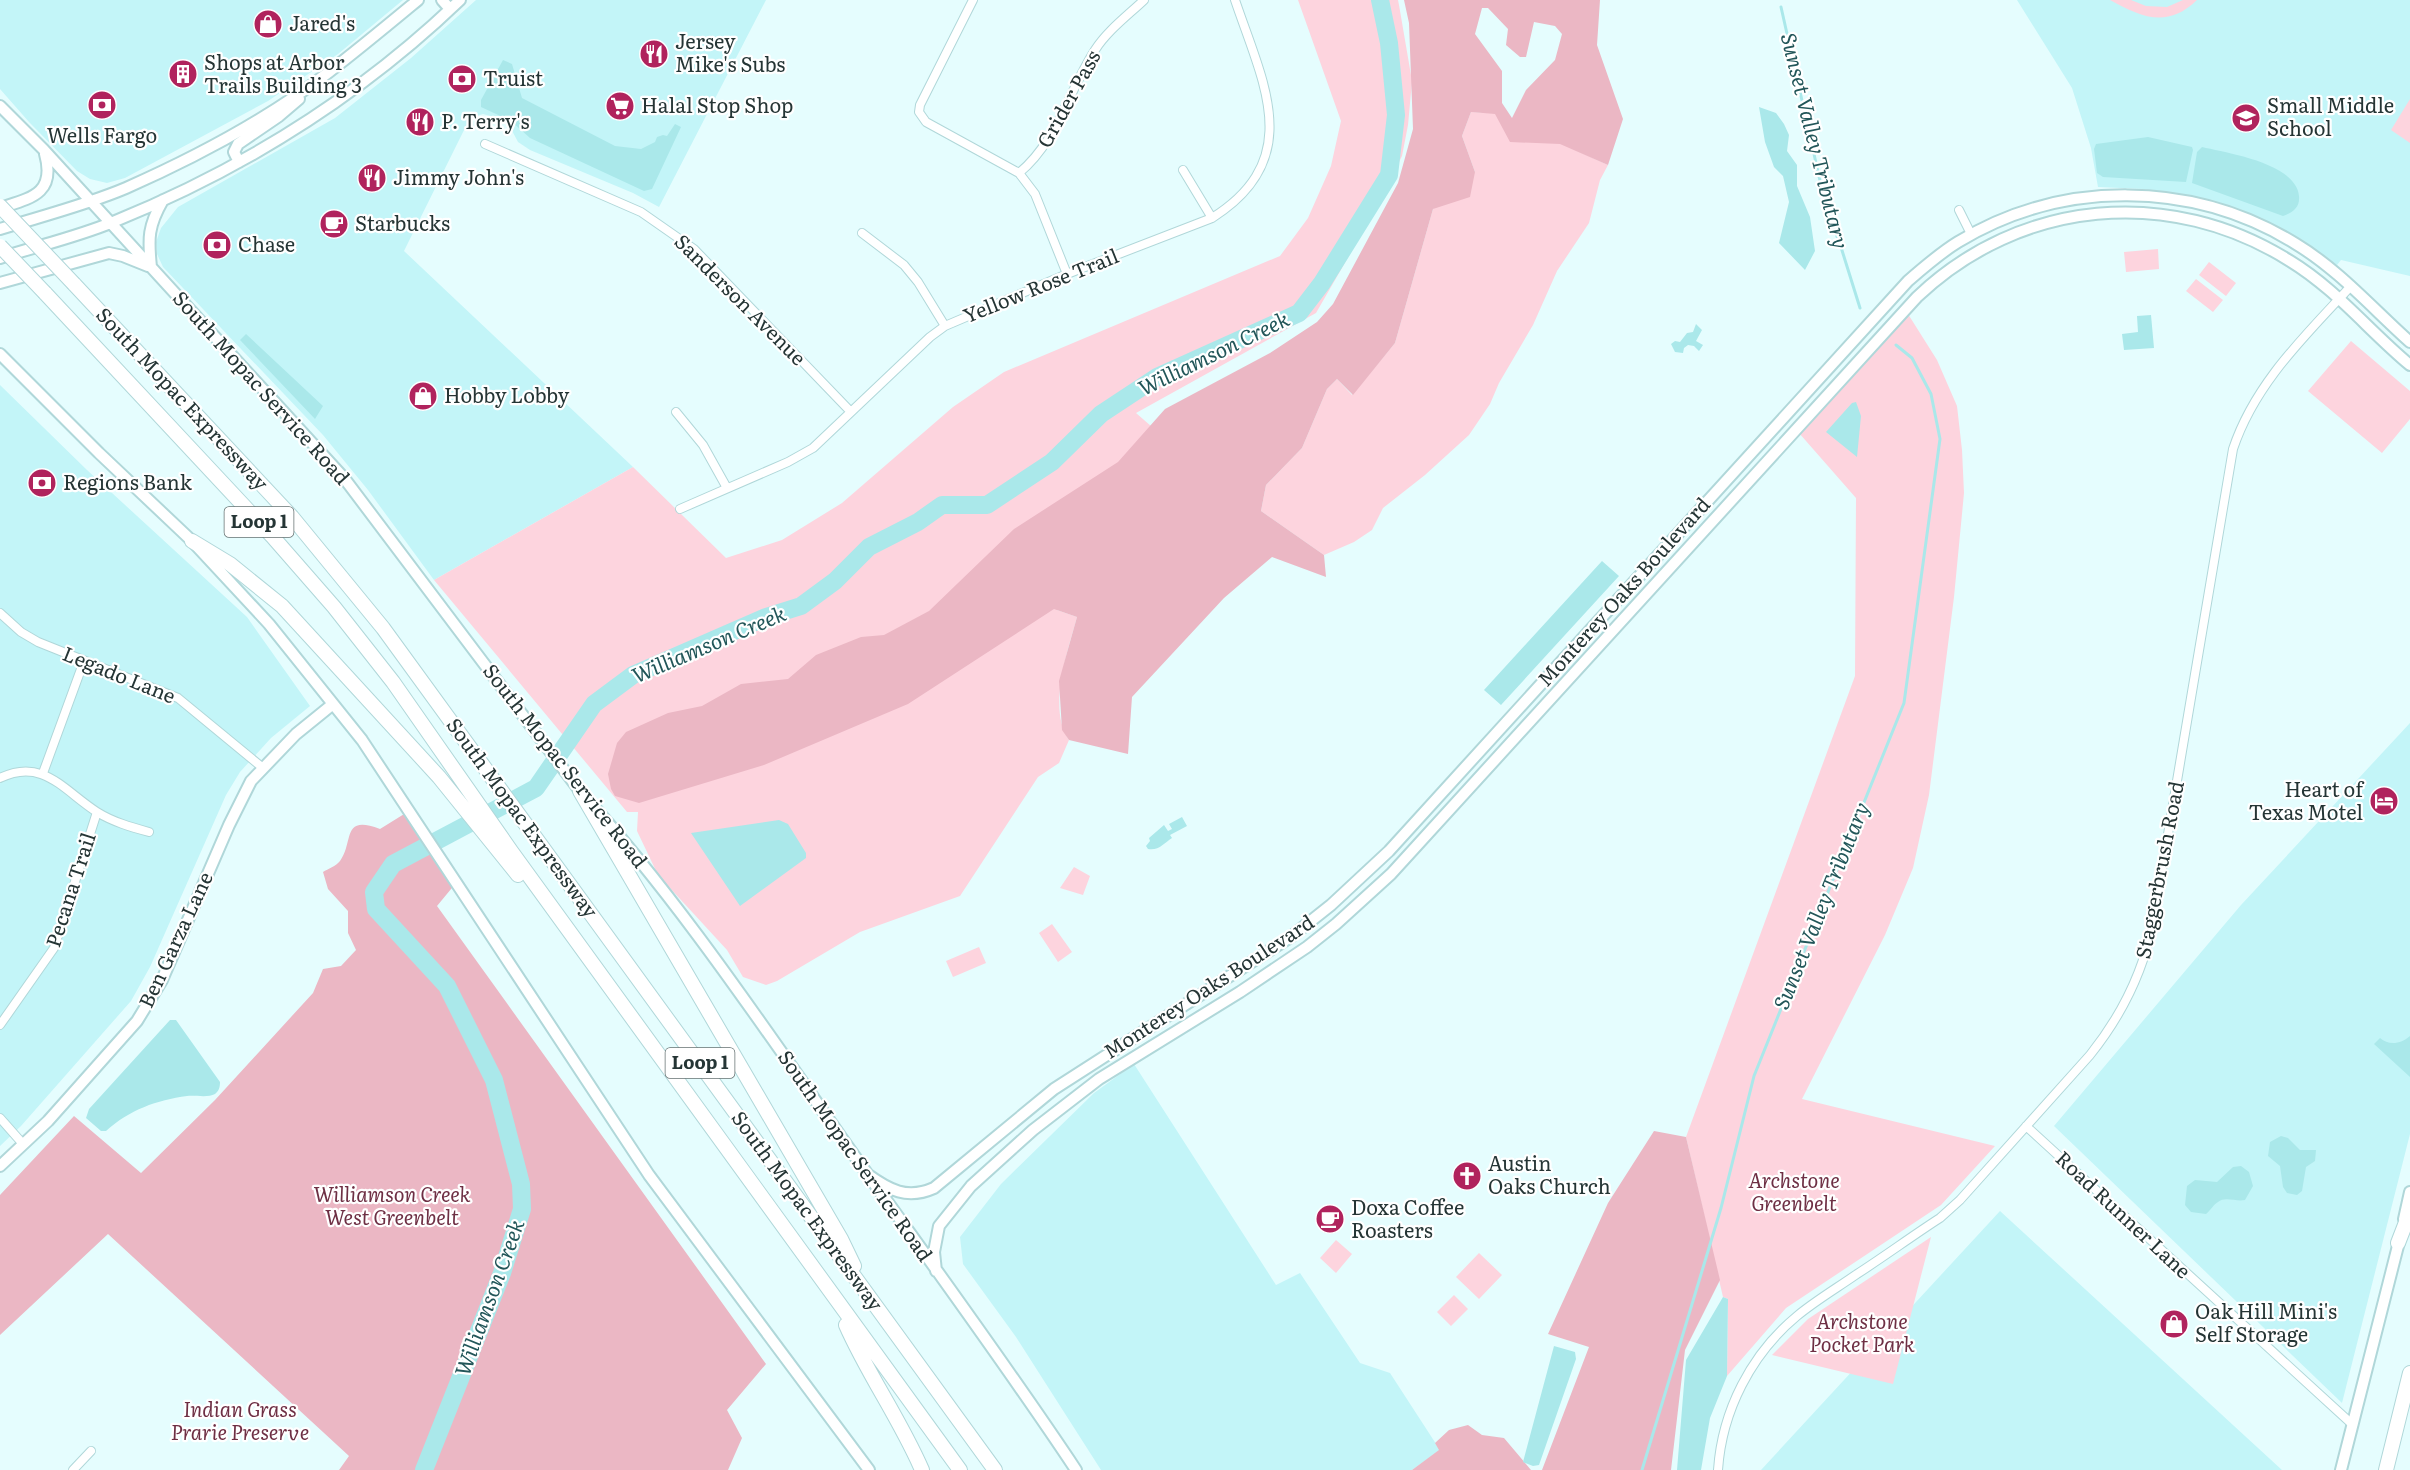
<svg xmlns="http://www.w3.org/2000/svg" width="2410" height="1470" viewBox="0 0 2410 1470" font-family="Literata,serif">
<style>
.built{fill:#c3f5f8}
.green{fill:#fdd4de}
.forest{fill:#ebb7c4;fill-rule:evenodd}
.water{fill:#aae8ea}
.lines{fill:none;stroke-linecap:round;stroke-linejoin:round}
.stream{stroke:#aae8ea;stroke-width:3}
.river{stroke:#aae8ea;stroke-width:18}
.street-casing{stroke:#b0d7d9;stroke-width:10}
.secondary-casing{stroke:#b0d7d9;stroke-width:14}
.highway-casing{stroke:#b0d7d9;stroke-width:16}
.street{stroke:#fff;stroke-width:8}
.secondary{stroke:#fff;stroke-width:10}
.highway{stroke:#fff;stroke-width:14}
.highway-bridge-casing{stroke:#b0d7d9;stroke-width:16;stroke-linecap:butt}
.highway-bridge{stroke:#fff;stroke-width:14}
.labels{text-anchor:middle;stroke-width:4.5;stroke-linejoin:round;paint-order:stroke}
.shield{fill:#fff;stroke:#667272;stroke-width:1.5}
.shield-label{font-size:18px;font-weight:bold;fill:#253535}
.poi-label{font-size:20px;fill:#253535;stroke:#fff;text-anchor:start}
.street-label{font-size:20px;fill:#253535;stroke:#fff}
.park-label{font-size:20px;font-style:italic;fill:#6e2f44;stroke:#fff}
.water-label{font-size:21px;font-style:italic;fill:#225659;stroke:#fff}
</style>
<rect width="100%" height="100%" fill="#e5fdfe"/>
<path class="built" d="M0,0H403L338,54L268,101L125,178L107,183L90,179L77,171L29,122L0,89Z
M476,0H766L659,207L633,193L530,150L518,142L509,125L502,119L483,114L470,118L404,251L633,467L434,580L368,490L323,435L163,267L157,254L156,242L161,228L178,207L335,118L411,58Z
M2017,0H2410V276L2341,260L2337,265L2286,231L2247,213L2197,197L2143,189L2098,187L2091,148L2072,88Z
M0,385L87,470L247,617L310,706L271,738L240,772L226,795L150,967L131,1001L21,1126L0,1146Z
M2410,723V1134L2342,1403L2054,1126L2241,905Z
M1134,1064L1276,1285L1300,1273L1360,1363L1390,1373L1440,1450L1412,1470H1101L1016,1337L963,1264L960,1237L1001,1184L1094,1093Z
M2000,1211L2282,1470H1761Z"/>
<path class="green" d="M1298,0H1398L1399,5L1412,81L1408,125L1402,156L1369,221L1316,313L1136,413L1159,433L1057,610L1077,617C1068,650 1047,709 1069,740L1059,763L1038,777L960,896L860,932L777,981L766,985L743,977L727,950L658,875L637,831L638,812H627L434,580L633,467L726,558L782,540L842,503L953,407L1004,372L1280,256L1308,218L1331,166L1341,121Z
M2110,0H2131L2146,6L2167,7L2183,0H2197C2167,29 2141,17 2110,0Z
M2410,99V143L2391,130Z
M1471,112L1495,113L1569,144V147L1608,165L1600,180L1589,223L1557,271L1533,325L1499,383L1490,404L1469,435L1425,475L1383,508L1372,530L1354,542L1324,555L1261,511L1266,485L1302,448L1327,389L1337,379L1352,395L1395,343L1433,209L1475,172L1462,136Z
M2158,249L2159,269L2126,272L2124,252Z
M2209,262L2236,283L2226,296L2199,275Z
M2196,279L2223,300L2213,312L2186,291Z
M1908,314L1937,360L1957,406L1962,450L1964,493L1954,597L1929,795L1913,868L1885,935L1802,1099L1995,1146L1941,1205L1786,1308L1727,1376L1728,1299L1723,1297L1686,1137L1855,676L1856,498L1799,433Z
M2351,341L2410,391V419L2382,453L2308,391Z
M1074,867L1090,876L1083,895L1060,888Z
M1052,924L1072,952L1058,962L1039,933Z
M979,947L986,963L953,977L946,961Z
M1931,1237L1893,1384L1772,1355L1808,1319Z
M1336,1240L1352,1254L1336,1273L1320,1258Z
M1479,1253L1502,1275L1479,1299L1456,1277Z
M1454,1295L1468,1309L1451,1326L1437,1312Z"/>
<path class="forest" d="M1404,0H1600L1597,45L1623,119L1608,165L1560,144L1510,142L1495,114L1471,112L1462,136L1475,172L1470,197L1433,209L1395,343L1353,395L1337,379L1327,389L1302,448L1266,485L1261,511L1324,555L1326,577L1272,557L1224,598L1132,697L1128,754L1069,740L1062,730L1059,681L1077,617L1054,609L908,704L764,765L639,803L615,796L611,789L608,774L617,743L626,732L668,713L702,706L741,684L788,679L816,655L861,637L884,635L929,611L1014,529L1118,462L1165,409L1270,353L1317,322L1333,304L1398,183L1413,129L1409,23ZM1482,8H1488L1508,29L1506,45L1520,57H1526L1534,22L1555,26L1562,34L1555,60L1526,90L1512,118L1502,103V71L1475,34Z
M409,811L456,883L437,906L766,1364L727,1410L742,1438L728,1470H339L349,1456L108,1234L0,1335V1195L74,1116L141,1173L215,1100L313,993L323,969L341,966L356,950L348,933V911L328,889L323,872C328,869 336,866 340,861C354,842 341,814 380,829Z
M1654,1131L1686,1137L1720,1280L1685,1350L1671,1470H1542L1589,1347L1548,1334L1608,1203Z
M1468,1425L1482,1435L1504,1438L1531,1470H1412L1439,1450L1435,1443L1449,1430Z"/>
<path class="water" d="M503,60L512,64L522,98L615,146L641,149L655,142L657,137L663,135L667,136L675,124L681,127L652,189L644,191L530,138L511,121L481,107V100Z
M1759,107L1776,113L1784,124L1789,135L1787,151L1797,165V186L1810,217L1815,251L1805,270L1779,243L1789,202L1783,176L1774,167L1765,142Z
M2148,137L2192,147L2193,150L2186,182L2103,177L2097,173L2094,149L2096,144Z
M2202,147C2227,153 2296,163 2299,196C2300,207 2294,212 2283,216L2192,183L2197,152Z
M2151,315L2154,348L2124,350L2122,334L2138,332L2137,316Z
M1696,324L1702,330L1696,341L1703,345L1699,351L1694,346L1688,345L1684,348L1683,353L1675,352L1671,344L1675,341L1680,342L1687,333L1693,332Z
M246,334L323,406L315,419L240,340Z
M1856,402L1861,416L1857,457L1826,432L1852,403Z
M1602,561L1619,576L1501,705L1484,690Z
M1182,817L1187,826L1170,835L1172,838C1164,843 1159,851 1148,849L1146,846L1150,841L1149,838L1164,825L1168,831L1172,829L1169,824Z
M779,820L788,824L806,853V858L740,906L691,833Z
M170,1020H176L220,1082C220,1087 219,1091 215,1094C208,1098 195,1095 187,1096C157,1100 129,1110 106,1131H101L86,1118L89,1109Z
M2410,1036V1077L2374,1044L2380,1038C2389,1046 2401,1044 2410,1036Z
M2281,1136L2288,1138L2300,1150H2316L2315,1161L2306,1167L2302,1191L2297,1195L2287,1193L2283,1187L2280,1166L2268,1156L2270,1142Z
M2241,1166L2249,1172L2253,1186L2245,1200C2236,1202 2225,1196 2218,1202C2213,1205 2211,1210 2206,1214L2191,1212L2185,1205L2187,1186L2195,1180L2217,1182L2233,1167Z
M1723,1297L1728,1299L1727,1376L1710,1418L1701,1470H1677L1686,1360Z
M1554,1346L1575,1352L1576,1359L1539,1465L1533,1466L1523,1462Z"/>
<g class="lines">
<path class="stream" d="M1781,7L1827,212L1840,244L1860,308
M1642,1470L1721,1208L1754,1076L1904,703L1940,439L1931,394L1912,358L1896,345"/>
<path class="river" d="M424,1470L502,1273L522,1209L521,1184L494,1080L447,986L376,909L374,892L393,864L536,788L594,704L633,675L766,617L801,606L835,581L869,547L918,522L942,505H987L1052,462L1101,414L1157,377L1299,313L1322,283L1389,175L1396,115L1389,43L1380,0"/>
<g class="street-casing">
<path id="street" d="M973,0L920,105L919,112L926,122L1019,173L1035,194L1067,274
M485,144L641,212L694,249L851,412
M1183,170L1212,218
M1019,173C1057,142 1069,90 1095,50C1107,31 1127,16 1144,0
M1959,210L1971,234
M862,233L904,265L918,282L945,326
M676,412L703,445L727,488
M680,509L788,462L813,448L930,337L945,326L1067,274L1212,218C1306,159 1263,83 1235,0
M0,613L21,632L38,642L178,698L263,768
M43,773L84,661
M0,778C43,757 64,791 97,812C113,822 131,827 149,832
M0,1025L54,948L97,812
M0,1118L23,1144
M2026,1126L2353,1425
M73,1470L91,1451
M1718,1470C1722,1411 1751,1354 1797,1316C1815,1301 1837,1288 1857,1274C1885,1256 1912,1236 1940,1218L1960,1200L2090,1055C2122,1015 2143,973 2153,923L2233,449C2255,383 2305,336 2351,286"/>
</g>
<g class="secondary-casing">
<path id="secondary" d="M442,0L450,9
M0,106L44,150L344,478L580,791C677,898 758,1019 841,1137C920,1248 1001,1357 1076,1470
M239,162L234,152L238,144L279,116L299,99
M0,208C31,198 56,194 45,154
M0,229C42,216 86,205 126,188C196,157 268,119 329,72C359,49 389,24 418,0
M0,258C37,246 77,237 113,222C241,170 360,96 460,0
M151,267C148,238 148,226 163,200
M0,283L109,253L123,256L148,266
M0,354L99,453L192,541L269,624L362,740L649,1175L869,1470
M0,1166L48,1121L137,1021L162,980L229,825L251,781L296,734L333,704
M867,1174C889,1190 907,1200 934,1188L1054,1089L1292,936L1331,905L1389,851L1908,281C1924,267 1940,253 1958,242C2062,179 2193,180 2296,244C2339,270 2372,308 2410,342
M2404,1219L2410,1192
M936,1271L934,1252L939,1226L971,1186L1033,1130L1099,1079L1240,992L1307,947L1336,924L1391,874L1917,297C2020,199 2170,185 2290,261C2336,289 2369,331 2410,365
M2341,1470L2400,1238"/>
</g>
<g class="highway-casing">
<path id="highway" d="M74,284L292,517L383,628L995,1470
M45,293L272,536L334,607L393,682L511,851L960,1470
M192,541L230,564L282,606L439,777L518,875
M580,791L841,1239L854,1266
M2398,1243L2410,1212
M846,1325C868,1375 900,1419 922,1470
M2386,1470L2410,1373"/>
</g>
<use href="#street" class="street"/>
<use href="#secondary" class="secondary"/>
<use href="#highway" class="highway"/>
<g class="highway-bridge-casing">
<path id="highway-bridge" d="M0,206L74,284
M0,246L45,293"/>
</g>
<use href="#highway-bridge" class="highway-bridge"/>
</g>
<defs>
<g id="shop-disc" transform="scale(1.5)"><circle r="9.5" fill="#b0235d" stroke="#fff"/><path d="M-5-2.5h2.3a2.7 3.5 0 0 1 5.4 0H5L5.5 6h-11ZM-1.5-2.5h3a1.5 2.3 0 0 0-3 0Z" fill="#fff"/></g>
<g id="restaurant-disc" transform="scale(1.5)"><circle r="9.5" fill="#b0235d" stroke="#fff"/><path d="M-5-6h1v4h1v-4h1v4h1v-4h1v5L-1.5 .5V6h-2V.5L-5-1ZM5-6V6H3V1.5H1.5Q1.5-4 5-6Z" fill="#fff"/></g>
<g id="building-disc" transform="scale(1.5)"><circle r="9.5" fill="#b0235d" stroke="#fff"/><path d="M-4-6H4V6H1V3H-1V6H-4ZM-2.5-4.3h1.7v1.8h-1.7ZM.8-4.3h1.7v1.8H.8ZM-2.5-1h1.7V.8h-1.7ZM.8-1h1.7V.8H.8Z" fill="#fff"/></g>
<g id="bank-disc" transform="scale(1.5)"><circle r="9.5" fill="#b0235d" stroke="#fff"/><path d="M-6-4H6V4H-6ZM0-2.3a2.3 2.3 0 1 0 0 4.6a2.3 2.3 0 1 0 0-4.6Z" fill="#fff"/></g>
<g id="supermarket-disc" transform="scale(1.5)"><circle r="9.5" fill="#b0235d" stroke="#fff"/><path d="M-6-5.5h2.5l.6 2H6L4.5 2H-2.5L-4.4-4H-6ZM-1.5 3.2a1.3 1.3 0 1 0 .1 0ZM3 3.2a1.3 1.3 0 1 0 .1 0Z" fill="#fff"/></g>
<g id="school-disc" transform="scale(1.5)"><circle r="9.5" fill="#b0235d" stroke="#fff"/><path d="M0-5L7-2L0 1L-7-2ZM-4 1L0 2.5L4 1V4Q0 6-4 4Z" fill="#fff"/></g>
<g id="cafe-disc" transform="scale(1.5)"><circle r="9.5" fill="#b0235d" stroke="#fff"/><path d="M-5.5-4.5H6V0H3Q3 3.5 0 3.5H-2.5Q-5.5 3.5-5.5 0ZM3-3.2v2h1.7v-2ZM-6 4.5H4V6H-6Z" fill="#fff"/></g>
<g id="hotel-disc" transform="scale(1.5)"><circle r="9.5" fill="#b0235d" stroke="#fff"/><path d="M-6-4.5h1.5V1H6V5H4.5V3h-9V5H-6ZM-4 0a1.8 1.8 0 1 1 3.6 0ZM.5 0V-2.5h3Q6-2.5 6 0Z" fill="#fff"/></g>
<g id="church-disc" transform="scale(1.5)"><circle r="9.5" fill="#b0235d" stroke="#fff"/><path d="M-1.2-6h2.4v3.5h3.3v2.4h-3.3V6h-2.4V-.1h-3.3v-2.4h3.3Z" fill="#fff"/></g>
</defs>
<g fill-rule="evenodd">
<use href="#shop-disc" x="268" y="24"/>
<use href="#restaurant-disc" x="654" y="54"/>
<use href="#building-disc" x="183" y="74"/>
<use href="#bank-disc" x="462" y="79"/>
<use href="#bank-disc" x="102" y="105"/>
<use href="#supermarket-disc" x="620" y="106"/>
<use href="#school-disc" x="2246" y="118"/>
<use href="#restaurant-disc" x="420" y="122"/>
<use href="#restaurant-disc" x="372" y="178"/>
<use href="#cafe-disc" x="334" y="224"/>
<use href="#bank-disc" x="217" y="245"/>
<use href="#shop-disc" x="423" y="396"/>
<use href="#bank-disc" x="42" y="483"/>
<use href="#hotel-disc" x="2384" y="801"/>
<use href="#church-disc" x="1467" y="1176"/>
<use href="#cafe-disc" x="1330" y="1219"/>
<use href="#shop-disc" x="2174" y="1324"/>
</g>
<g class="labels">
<g class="shield">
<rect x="224.5" y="507" width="69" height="30" rx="4.5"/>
<rect x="665.5" y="1048" width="69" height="30" rx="4.5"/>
</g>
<g class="shield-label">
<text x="259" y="528">Loop 1</text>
<text x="700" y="1069">Loop 1</text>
</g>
<g class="poi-label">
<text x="289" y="31">Jared's</text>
<text x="675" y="49">Jersey<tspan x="675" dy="23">Mike's Subs</tspan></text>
<text x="204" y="70">Shops at Arbor<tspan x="204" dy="23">Trails Building 3</tspan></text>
<text x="483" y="86">Truist</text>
<text x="641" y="113">Halal Stop Shop</text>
<text x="2267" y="113">Small Middle<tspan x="2267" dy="23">School</tspan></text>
<text x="441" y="129">P. Terry's</text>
<text x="102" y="143" text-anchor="middle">Wells Fargo</text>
<text x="393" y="185">Jimmy John's</text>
<text x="355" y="231">Starbucks</text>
<text x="238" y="252">Chase</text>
<text x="444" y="403">Hobby Lobby</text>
<text x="63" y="490">Regions Bank</text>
<text x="2363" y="797" text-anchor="end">Heart of<tspan x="2363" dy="23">Texas Motel</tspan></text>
<text x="1488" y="1171">Austin<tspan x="1488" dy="23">Oaks Church</tspan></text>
<text x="1351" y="1215">Doxa Coffee<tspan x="1351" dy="23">Roasters</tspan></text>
<text x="2195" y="1319">Oak Hill Mini's<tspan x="2195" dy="23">Self Storage</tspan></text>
</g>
<g class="street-label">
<text transform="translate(1069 99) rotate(-61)" y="7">Grider Pass</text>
<text transform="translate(1041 286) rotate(-22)" y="7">Yellow Rose Trail</text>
<text transform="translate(740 300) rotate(45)" y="7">Sanderson Avenue</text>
<text transform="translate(261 388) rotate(48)" y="7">South Mopac Service Road</text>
<text transform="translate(182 399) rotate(47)" y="7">South Mopac Expressway</text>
<text transform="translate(1624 592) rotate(-48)" y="7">Monterey Oaks Boulevard</text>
<text transform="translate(119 675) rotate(22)" y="7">Legado Lane</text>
<text transform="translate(565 766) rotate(52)" y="7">South Mopac Service Road</text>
<text transform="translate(522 818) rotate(54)" y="7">South Mopac Expressway</text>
<text transform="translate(2160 870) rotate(-79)" y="7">Staggerbrush Road</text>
<text transform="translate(71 890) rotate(-72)" y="7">Pecana Trail</text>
<text transform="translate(176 940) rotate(-65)" y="7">Ben Garza Lane</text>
<text transform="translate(1209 987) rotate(-33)" y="7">Monterey Oaks Boulevard</text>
<text transform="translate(855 1156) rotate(55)" y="7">South Mopac Service Road</text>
<text transform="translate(807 1211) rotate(54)" y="7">South Mopac Expressway</text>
<text transform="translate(2123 1215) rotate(43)" y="7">Road Runner Lane</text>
</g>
<g class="park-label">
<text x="1794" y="1188">Archstone<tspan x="1794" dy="23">Greenbelt</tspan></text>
<text x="392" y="1202">Williamson Creek<tspan x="392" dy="23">West Greenbelt</tspan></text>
<text x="1862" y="1329">Archstone<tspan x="1862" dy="23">Pocket Park</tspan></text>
<text x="240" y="1417">Indian Grass<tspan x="240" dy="23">Prarie Preserve</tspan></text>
</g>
<g class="water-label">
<text transform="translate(1814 141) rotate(76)" y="7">Sunset Valley Tributary</text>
<text transform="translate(1214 354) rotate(-26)" y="7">Williamson Creek</text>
<text transform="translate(709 645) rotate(-23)" y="7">Williamson Creek</text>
<text transform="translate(1822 906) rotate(-68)" y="7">Sunset Valley Tributary</text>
<text transform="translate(490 1298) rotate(-70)" y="7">Williamson Creek</text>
</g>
</g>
</svg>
